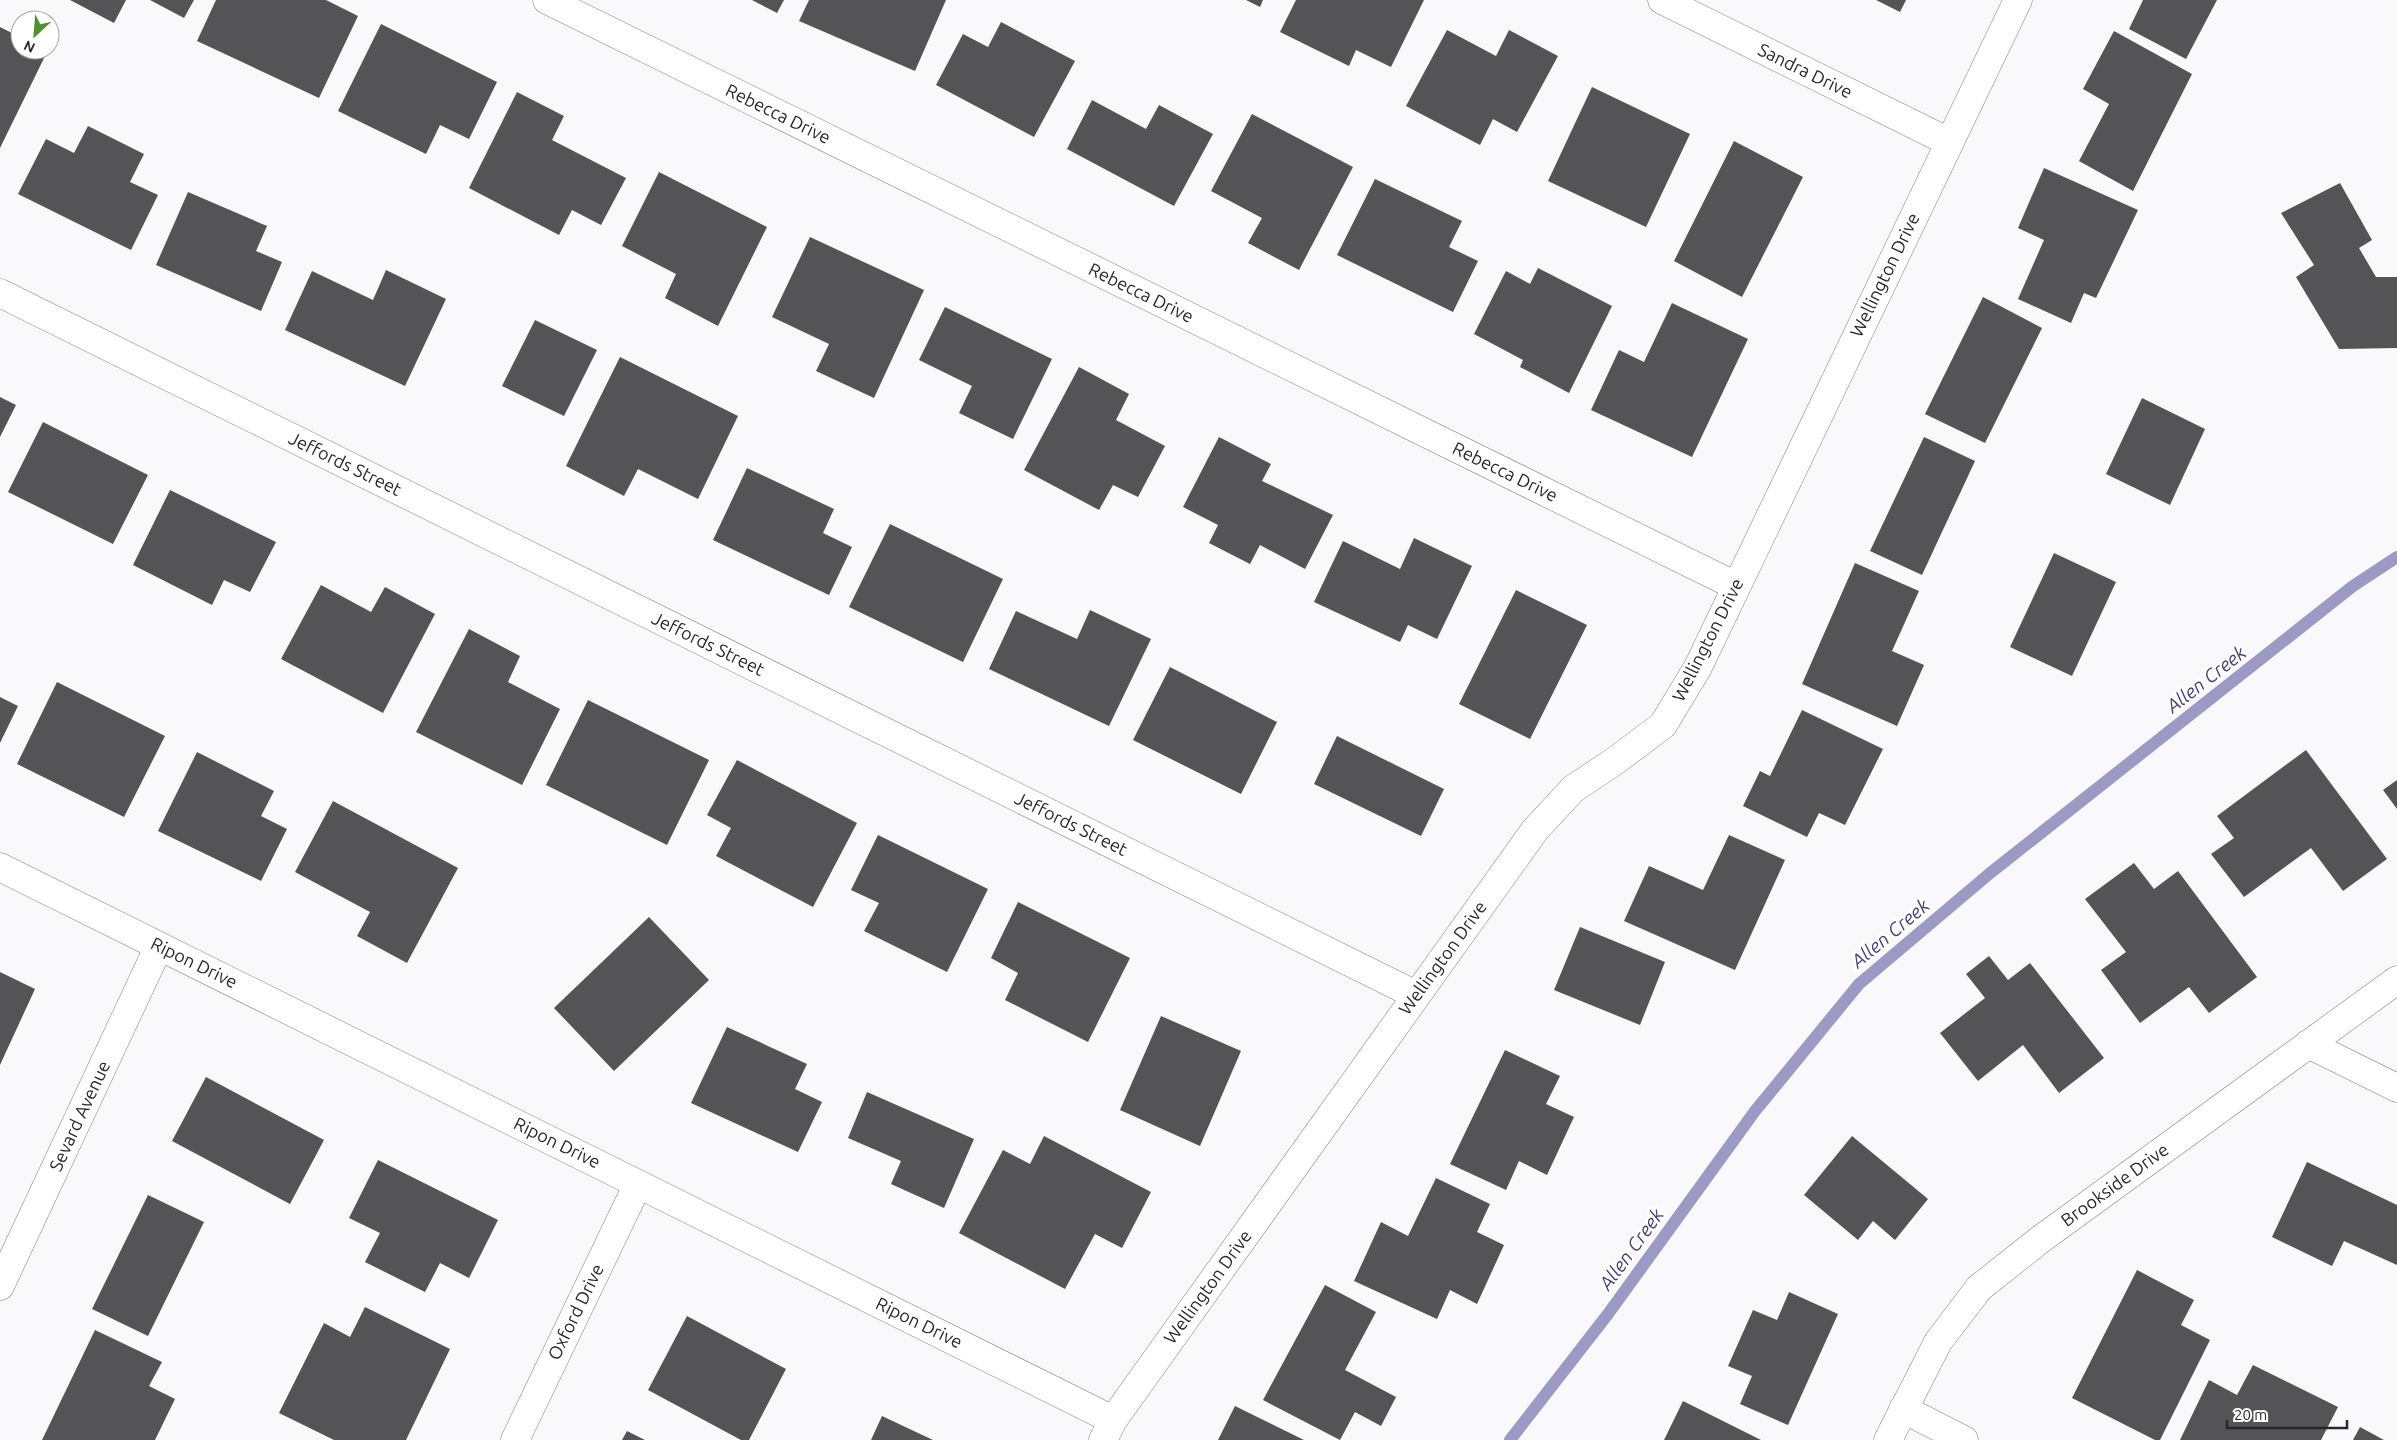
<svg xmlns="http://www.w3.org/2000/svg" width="2397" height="1440" viewBox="0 0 2397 1440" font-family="Ubuntu,sans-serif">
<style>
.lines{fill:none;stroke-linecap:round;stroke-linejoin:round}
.stream{stroke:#9c9ac5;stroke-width:12}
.building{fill:#545457}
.minor-casing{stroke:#838386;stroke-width:29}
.minor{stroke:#fff;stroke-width:28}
.labels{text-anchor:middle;stroke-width:5;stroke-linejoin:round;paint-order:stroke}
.street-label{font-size:18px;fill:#29292a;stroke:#fff}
.water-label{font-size:19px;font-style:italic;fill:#443e76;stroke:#fff}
</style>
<rect width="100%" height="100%" fill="#f9f9fc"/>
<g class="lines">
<path class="stream" d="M1510,1440L1608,1314L1755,1111L1859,984L1989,874L2353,586L2397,557"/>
</g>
<path class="building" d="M70,0H126L114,23Z
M150,0H194L184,18Z
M216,0H326L358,16L319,98L197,41Z
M752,0H784L777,13Z
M809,0H946L915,71L799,21Z
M1246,0H1263L1260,7Z
M1296,0H1424L1391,67L1356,50L1349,66L1280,32Z
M1876,0H1906L1900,12Z
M2143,0H2217L2186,59L2129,29Z
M1001,22L1075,61L1034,137L936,85L963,34L988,47Z
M381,24L497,82L469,139L440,125L426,154L338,111Z
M0,27L20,37V50H48L0,148Z
M1447,30L1496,56L1509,30L1558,56L1517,132L1493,119L1480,145L1406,106Z
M2114,31L2192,74L2133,191L2079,161L2109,104L2083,89Z
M1592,87L1690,134L1646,227L1548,181Z
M517,92L564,116L552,140L626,178L601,225L572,210L559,235L469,188Z
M1092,100L1146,129L1159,105L1213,134L1174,206L1067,149Z
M1252,114L1353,167L1299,270L1248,243L1262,218L1211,191Z
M88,126L144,154L130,182L158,195L131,250L18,194L46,139L74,153Z
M1734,141L1803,177L1742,297L1674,261Z
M2044,168L2138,210L2096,298L2084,293L2071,323L2018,299L2044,240L2018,228Z
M659,172L767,227L718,326L665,298L676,274L622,246Z
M1375,179L1462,221L1449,247L1478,261L1453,312L1337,255Z
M2340,183L2372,240L2359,248L2376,277H2397V348L2339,349L2296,277L2314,265L2281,213Z
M188,192L267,226L256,251L282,262L261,311L156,265Z
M810,237L924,290L874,398L816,371L829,344L772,317Z
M1538,268L1612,306L1569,393L1520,367L1523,360L1474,334L1506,271L1530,284Z
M386,270L446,299L405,386L285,330L312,271L373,300Z
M1983,297L2042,328L1985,443L1925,414Z
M1672,303L1748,339L1692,457L1591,410L1619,350L1644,362Z
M945,307L1052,359L1013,439L959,413L972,386L919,360Z
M535,320L597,350L564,416L502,386Z
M620,357L738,416L698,499L638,469L624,496L566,466Z
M1079,367L1129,394L1116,420L1165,446L1138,497L1113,485L1099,510L1024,470Z
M0,397L16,405L0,437Z
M2142,398L2205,429L2170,505L2106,474Z
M43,422L148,475L113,544L8,492Z
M1219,437L1271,464L1262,481L1333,515L1305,569L1260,545L1250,564L1209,543L1218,525L1183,507Z
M1924,437L1975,461L1922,575L1870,551Z
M747,468L834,509L823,533L852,547L829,595L713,540Z
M170,490L276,542L250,592L224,580L212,605L133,565Z
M890,524L1003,579L963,662L849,607Z
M1414,538L1472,566L1437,639L1408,625L1400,642L1314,602L1343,541L1400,569Z
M2054,553L2116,582L2072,676L2010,647Z
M1855,563L1919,591L1892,651L1924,665L1897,726L1802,684Z
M321,585L371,612L385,587L435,614L383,713L281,659Z
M1516,590L1587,625L1530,739L1459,704Z
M1090,610L1151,639L1109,726L989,669L1016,611L1077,639Z
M469,629L520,656L508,682L560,709L522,785L416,732Z
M1170,667L1277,722L1241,794L1133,740Z
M57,682L165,736L124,817L17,764Z
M0,697L18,706L0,743Z
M588,700L709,760L667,845L546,785Z
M1802,710L1883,749L1845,825L1819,813L1807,837L1743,806L1760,771L1770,776Z
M1337,736L1444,789L1421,836L1314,784Z
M2306,750L2387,859L2343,891L2311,848L2244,897L2211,854L2234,838L2217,816Z
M197,752L274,791L261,816L287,829L261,881L158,831Z
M737,760L857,823L813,907L716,856L731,828L707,815Z
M2397,780V809L2383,790Z
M333,801L458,868L407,963L357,936L370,912L295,872Z
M878,835L988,889L947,972L864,931L879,903L851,890Z
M1729,835L1785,860L1735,970L1624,921L1649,866L1703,890Z
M2134,863L2154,889L2178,871L2257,977L2209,1013L2189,987L2140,1023L2101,970L2126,952L2085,899Z
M1018,902L1130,958L1088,1042L1005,1000L1018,973L991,958Z
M649,917L709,980L614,1071L554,1008Z
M1580,927L1665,962L1640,1025L1554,990Z
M1989,956L2008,980L2030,963L2104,1058L2059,1093L2023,1045L1978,1081L1940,1033L1985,998L1966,974Z
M0,972L35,989L0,1065Z
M1161,1016L1241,1051L1200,1146L1120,1110Z
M727,1027L807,1064L795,1089L822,1102L798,1152L691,1103Z
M1505,1050L1560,1076L1546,1104L1574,1117L1547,1175L1519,1161L1506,1190L1450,1164Z
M206,1077L324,1140L290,1204L172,1141Z
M867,1092L974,1139L944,1208L891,1184L901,1161L848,1138Z
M1044,1136L1151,1192L1122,1248L1095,1234L1065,1289L959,1233L1003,1150L1030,1164Z
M1852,1136L1928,1199L1895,1240L1873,1221L1858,1240L1804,1195Z
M378,1160L498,1220L469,1278L440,1263L425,1292L365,1262L380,1233L349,1218Z
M2307,1162L2397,1205V1265L2344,1241L2332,1266L2272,1237Z
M1436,1178L1490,1204L1477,1232L1504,1245L1477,1304L1450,1290L1437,1319L1354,1281L1381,1222L1408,1236Z
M148,1195L204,1222L148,1336L92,1309Z
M2137,1270L2194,1300L2181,1325L2210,1340L2160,1440H2155L2072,1398Z
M1325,1285L1376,1312L1345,1370L1396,1397L1381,1426L1355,1412L1340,1440L1263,1400Z
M1789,1292L1838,1314L1788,1425L1740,1404L1752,1376L1728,1366L1753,1310L1777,1320Z
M365,1307L450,1349L406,1440H334L279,1413L324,1323L350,1337Z
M687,1316L786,1369L749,1440H741L648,1390Z
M95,1330L162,1362L149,1386L175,1399L155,1440H42Z
M2253,1365L2338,1407L2321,1440H2180L2209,1380L2237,1395Z
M1683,1401L1761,1440H1664Z
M1235,1406L1304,1440H1218Z
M882,1416L933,1440H871Z
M2360,1427L2384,1440H2353Z
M627,1431L645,1440H622Z"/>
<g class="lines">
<g class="minor-casing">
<path id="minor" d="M547,0L1736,586
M1662,0L1949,142
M0,293L1416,995
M0,867L1113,1420
M2308,1044L2397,1088
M0,1286L159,946
M1903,1409L1964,1440
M515,1440L638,1184
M1103,1440L1113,1420L1535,830L1573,789L1615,761L1663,725L1698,667L2018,0
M1888,1440L1938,1342L1979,1288L2041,1239L2397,980"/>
</g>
<use href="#minor" class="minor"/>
</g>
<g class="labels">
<g class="street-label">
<text transform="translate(1805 71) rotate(26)" y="6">Sandra Drive</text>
<text transform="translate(778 114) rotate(26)" y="6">Rebecca Drive</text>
<text transform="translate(1885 275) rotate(-64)" y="6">Wellington Drive</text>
<text transform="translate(1141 293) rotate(26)" y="6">Rebecca Drive</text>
<text transform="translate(345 464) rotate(26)" y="6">Jeffords Street</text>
<text transform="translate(1505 472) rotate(26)" y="6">Rebecca Drive</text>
<text transform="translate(1708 640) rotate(-63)" y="6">Wellington Drive</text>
<text transform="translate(708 644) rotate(26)" y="6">Jeffords Street</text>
<text transform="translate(1071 824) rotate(26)" y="6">Jeffords Street</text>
<text transform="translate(1443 958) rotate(-54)" y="6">Wellington Drive</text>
<text transform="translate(194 963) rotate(26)" y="6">Ripon Drive</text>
<text transform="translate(80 1116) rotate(-65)" y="6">Sevard Avenue</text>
<text transform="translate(557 1143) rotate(26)" y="6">Ripon Drive</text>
<text transform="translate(2115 1185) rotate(-36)" y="6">Brookside Drive</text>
<text transform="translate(1208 1287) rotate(-54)" y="6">Wellington Drive</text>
<text transform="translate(576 1312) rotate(-64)" y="6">Oxford Drive</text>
<text transform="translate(919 1323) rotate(26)" y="6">Ripon Drive</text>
</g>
<g class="water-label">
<text transform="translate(2206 679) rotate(-38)" y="7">Allen Creek</text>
<text transform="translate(1890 933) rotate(-40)" y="7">Allen Creek</text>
<text transform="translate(1631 1249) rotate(-54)" y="7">Allen Creek</text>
</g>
</g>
<g transform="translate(35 35) rotate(206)"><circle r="24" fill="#ffffff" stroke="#a9a9aa"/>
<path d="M0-4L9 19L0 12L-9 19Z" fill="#508f30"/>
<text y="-8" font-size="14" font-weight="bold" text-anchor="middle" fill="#29292a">N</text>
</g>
<path d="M2227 1420v8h120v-8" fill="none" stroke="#29292a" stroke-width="2.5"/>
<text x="2234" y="1420" font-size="15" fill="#29292a" stroke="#ffffff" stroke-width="4" paint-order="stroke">20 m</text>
</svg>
